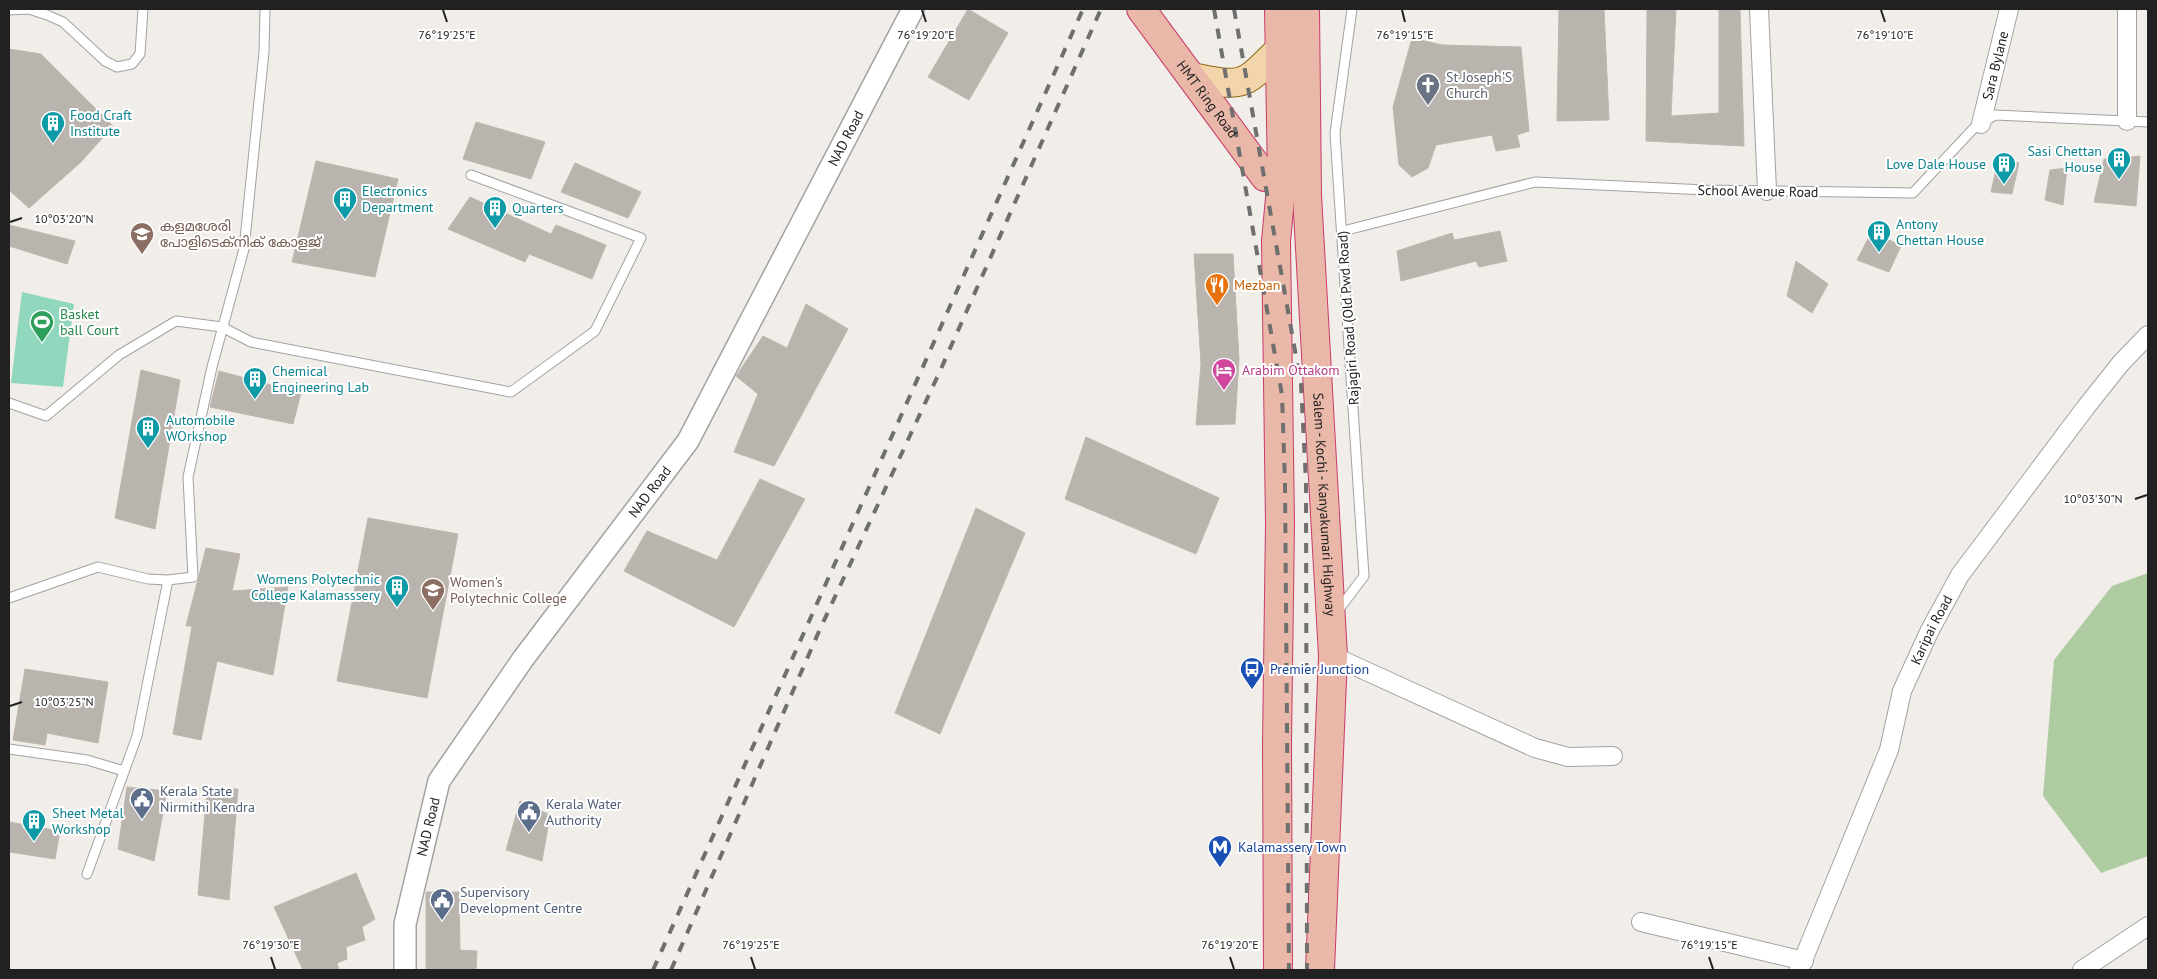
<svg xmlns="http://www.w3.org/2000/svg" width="2157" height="979" viewBox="0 0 2157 979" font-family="'PT Sans','Noto Sans Malayalam',sans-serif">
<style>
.forest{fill:#aecba2}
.pitch{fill:#90d7bd}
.building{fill:#bab4af;stroke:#c1b6ad}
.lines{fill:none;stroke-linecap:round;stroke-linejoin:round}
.service-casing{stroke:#a2a2a2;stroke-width:11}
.minor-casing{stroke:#a2a2a2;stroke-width:20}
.tertiary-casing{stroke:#a2a2a2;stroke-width:24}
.primary-casing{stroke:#8e6710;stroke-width:30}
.trunk-casing{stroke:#c93b6a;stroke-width:30}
.service{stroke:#fff;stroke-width:9}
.minor{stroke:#fff;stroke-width:18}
.tertiary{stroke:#fff;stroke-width:21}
.primary{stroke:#f3d5ac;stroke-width:28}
.trunk{stroke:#e9b8a8;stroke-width:28}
.rail{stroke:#6f6f6f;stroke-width:4;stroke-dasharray:10 10;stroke-linecap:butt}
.ticks{fill:none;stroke:#212121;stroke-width:2}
.labels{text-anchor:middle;stroke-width:4;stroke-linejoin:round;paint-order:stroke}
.street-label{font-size:14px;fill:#212121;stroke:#fff}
.worship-label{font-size:14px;fill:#5b616d;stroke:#fff;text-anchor:start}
.culture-label{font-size:14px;fill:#0d838f;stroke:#fff;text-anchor:start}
.education-label{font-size:14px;fill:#785e54;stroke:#fff;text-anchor:start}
.food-label{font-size:14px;fill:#c56008;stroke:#fff;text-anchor:start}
.leisure-label{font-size:14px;fill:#27864d;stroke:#fff;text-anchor:start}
.hotel-label{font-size:14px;fill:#b23c85;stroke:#fff;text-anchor:start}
.transit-label{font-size:14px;fill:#164399;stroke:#fff;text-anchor:start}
.service-label{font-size:14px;fill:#4e5e75;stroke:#fff;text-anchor:start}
.ticks-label{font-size:12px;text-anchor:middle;fill:#212121;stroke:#fff;stroke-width:4;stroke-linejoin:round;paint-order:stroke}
</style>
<rect width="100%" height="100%" fill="#f1eee9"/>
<path class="forest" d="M2148,573V856L2101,873L2043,796L2054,660L2112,586Z"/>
<path class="pitch" d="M22,292L74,304L63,387L11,383Z"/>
<path class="building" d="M968,9L1008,33L969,100L928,77Z
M1559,9H1604L1609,120L1557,121Z
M1647,9H1676L1671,116L1719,113V9H1740L1744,146L1646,141Z
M1412,38L1442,45L1521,47L1529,131L1517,135L1520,147L1496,151L1492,135L1436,145L1428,168L1412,177L1399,165L1393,107Z
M9,49L41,54L113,126L81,162L29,208L9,190Z
M476,122L545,142L531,179L463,159Z
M2140,156L2136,206L2094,202L2104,159Z
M316,161L398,179L375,277L292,262Z
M1998,161L2019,163L2012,194L1991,192Z
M575,163L641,192L628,218L561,192Z
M2067,168L2063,205L2045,200L2050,170Z
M470,197L551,234L556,225L606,245L592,279L529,254L525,262L448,229Z
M9,225L75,241L67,264L9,246Z
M1500,231L1507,261L1479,267L1476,261L1401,281L1397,251L1452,233L1454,240Z
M1872,231L1901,246L1889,272L1857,260Z
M1194,254H1233L1239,359L1235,424L1196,425L1201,364Z
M1796,261L1828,284L1812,313L1787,296Z
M806,304L848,329L774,466L734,452L758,394L736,376L763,336L787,348Z
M141,370L180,380L155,529L115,518Z
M219,371L301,393L293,424L210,407Z
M1086,437L1219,498L1196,554L1065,499Z
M760,479L805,499L734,627L624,571L647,531L717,560Z
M976,508L1025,533L940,734L895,713Z
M368,518L458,534L427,698L337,681Z
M206,548L240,554L232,591L288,587L273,675L217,661L201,740L173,734L192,626H186Z
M25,669L108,682L98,743L47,733L45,745L13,740Z
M127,787L167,791L154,861L118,849Z
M207,789H238L229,900L198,895Z
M520,801L550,815L542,861L506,850Z
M9,822L60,831L55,859L9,852Z
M356,873L375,919L362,927L365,940L346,947L347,959L337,963L339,970H303L274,907Z
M426,892H459L460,950L477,951L476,970H426Z"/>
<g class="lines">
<g class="service-casing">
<path id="service" d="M9,10L29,9L47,15L63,22L105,61L117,67L132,64L140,54L143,9
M1343,231L1535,182L1706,190L1913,193L1974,128L1995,115L2148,122
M9,403L46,416L119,355L176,321L222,327L251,342L511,392L595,331L641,238L471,175
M9,598L98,567L148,579L168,580L193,577L188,477L212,367L244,249L264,52L265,9
M1337,612L1364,576L1335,133L1352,9
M9,749L87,760L124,771
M87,874L137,736L168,580"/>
</g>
<g class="minor-casing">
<g id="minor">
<path d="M1759,9L1767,191"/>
<path d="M2127,9V121"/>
<path id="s1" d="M1981,124L2009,9"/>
<path d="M1333,656L1535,748L1568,757L1613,756"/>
<path d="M1641,922L1804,961"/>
<path id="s2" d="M1799,970L1889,750L1902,691L1930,630L1960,575L2086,407L2121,363L2148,335"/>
<path d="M2082,970L2148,926"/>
</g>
</g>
<g class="tertiary-casing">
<g id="tertiary">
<path id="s3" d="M405,970V924L439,781L523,659L688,441L913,9"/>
</g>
</g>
<g class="primary-casing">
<path id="primary" d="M1192,77C1245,88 1243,86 1280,49"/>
</g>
<g class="trunk-casing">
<g id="trunk">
<path id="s4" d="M1141,9L1265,177H1282"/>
<path id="s5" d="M1305,9L1307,195L1333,656L1320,970"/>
<path d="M1278,970L1277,743L1280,523L1276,241L1282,177L1279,9"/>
</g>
</g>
<use href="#service" class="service"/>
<use href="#minor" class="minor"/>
<use href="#tertiary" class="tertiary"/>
<use href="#primary" class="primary"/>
<use href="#trunk" class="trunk"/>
<path class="rail" d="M1214,9L1282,395L1285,483L1289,970
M1234,9L1301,384L1306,482L1307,970
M653,970L1083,9
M671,970L820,629L940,371L1101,9"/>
</g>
<path class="ticks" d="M443,10L447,22M922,10L926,22M1402,10L1405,22M1881,10L1885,22M10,222L22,218M2135,499L2147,495M10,706L22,702M271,957L275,969M751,957L755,969M1230,957L1234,969M1709,957L1713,969"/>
<defs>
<g id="church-pin" transform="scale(1.25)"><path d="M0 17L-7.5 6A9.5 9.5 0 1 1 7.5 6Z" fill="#6b7280" stroke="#fff"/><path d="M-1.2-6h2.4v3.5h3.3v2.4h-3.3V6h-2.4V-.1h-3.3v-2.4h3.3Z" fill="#fff"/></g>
<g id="building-pin" transform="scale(1.25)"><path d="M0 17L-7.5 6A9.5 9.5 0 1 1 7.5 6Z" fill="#0f9aa8" stroke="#fff"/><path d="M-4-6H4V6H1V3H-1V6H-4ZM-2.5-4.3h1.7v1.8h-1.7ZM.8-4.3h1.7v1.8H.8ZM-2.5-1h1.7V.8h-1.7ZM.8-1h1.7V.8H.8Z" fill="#fff"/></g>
<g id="university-pin" transform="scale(1.25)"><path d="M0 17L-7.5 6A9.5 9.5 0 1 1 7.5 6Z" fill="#8d6e63" stroke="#fff"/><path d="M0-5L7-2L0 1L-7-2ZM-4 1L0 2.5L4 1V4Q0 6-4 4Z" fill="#fff"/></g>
<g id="restaurant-pin" transform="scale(1.25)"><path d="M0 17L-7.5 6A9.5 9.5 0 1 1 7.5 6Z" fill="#e8710a" stroke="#fff"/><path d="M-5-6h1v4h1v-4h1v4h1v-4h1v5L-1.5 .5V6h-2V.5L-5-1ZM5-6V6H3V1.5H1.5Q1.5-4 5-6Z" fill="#fff"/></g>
<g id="stadium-pin" transform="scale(1.25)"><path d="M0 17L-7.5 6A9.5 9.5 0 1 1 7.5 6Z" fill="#2e9e5b" stroke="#fff"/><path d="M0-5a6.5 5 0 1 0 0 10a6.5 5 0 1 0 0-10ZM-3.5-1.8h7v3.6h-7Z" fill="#fff"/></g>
<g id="hotel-pin" transform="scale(1.25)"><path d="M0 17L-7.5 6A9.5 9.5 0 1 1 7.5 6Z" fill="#d1479c" stroke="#fff"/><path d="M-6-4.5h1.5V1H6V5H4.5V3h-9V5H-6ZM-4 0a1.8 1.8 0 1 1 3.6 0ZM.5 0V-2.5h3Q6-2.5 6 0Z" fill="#fff"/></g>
<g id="bus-pin" transform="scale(1.25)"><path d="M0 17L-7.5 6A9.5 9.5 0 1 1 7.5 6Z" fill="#1a4fb4" stroke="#fff"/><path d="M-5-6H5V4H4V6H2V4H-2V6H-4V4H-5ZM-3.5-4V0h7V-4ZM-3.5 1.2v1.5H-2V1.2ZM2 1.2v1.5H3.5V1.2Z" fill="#fff"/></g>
<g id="civic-pin" transform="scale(1.25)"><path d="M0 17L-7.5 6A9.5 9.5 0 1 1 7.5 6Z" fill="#5c6f8a" stroke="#fff"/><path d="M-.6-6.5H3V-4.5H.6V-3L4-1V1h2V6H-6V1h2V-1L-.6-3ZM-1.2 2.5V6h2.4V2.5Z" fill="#fff"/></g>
<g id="metro-pin" transform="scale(1.25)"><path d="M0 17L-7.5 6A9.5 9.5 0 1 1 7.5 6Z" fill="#1a4fb4" stroke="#fff"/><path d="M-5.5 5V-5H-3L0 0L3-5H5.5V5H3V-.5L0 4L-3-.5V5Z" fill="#fff"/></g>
</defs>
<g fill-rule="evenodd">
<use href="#church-pin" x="1428" y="85"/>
<use href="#building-pin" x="53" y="123"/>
<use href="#building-pin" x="2119" y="159"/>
<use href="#building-pin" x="2004" y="164"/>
<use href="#building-pin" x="345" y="199"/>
<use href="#building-pin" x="495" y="208"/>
<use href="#building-pin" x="1879" y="232"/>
<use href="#university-pin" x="142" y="234"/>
<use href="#restaurant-pin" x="1217" y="285"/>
<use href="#stadium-pin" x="42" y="322"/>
<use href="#hotel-pin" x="1224" y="370"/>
<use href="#building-pin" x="255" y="379"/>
<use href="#building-pin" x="148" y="428"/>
<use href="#building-pin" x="397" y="587"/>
<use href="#university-pin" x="433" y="590"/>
<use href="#bus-pin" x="1252" y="669"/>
<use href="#civic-pin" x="142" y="799"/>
<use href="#civic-pin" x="529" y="812"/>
<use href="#building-pin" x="34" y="821"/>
<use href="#metro-pin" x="1220" y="847"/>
<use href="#civic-pin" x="442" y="900"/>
</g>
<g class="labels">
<g class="street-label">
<text dy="5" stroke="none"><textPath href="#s1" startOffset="60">Sara Bylane</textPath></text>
<text dy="5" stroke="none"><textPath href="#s4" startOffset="112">HMT Ring Road</textPath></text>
<text dy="5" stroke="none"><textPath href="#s3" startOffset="956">NAD Road</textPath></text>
<text transform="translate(1758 191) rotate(1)" y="5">School Avenue Road</text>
<text transform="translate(1348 318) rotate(-94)" y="5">Rajagiri Road (Old Pwd Road)</text>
<text dy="5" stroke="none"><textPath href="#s3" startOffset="551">NAD Road</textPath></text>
<text dy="5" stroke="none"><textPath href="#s5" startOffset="496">Salem - Kochi - Kanyakumari Highway</textPath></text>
<text dy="5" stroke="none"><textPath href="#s2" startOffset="366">Karipai Road</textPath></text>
<text dy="5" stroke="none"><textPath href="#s3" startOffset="146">NAD Road</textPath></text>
</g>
<g class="worship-label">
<text x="1446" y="82">St Joseph'S<tspan x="1446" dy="16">Church</tspan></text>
</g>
<g class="culture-label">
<text x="70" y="120">Food Craft<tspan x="70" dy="16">Institute</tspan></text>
<text x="2102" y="156" text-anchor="end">Sasi Chettan<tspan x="2102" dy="16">House</tspan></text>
<text x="1986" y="169" text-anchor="end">Love Dale House</text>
<text x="362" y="196">Electronics<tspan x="362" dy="16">Department</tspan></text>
<text x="512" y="213">Quarters</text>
<text x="1896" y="229">Antony<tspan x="1896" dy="16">Chettan House</tspan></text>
<text x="272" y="376">Chemical<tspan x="272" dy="16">Engineering Lab</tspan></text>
<text x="166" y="425">Automobile<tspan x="166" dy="16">WOrkshop</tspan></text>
<text x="380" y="584" text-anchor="end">Womens Polytechnic<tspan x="380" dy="16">College Kalamasssery</tspan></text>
<text x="52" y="818">Sheet Metal<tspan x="52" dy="16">Workshop</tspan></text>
</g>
<g class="education-label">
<text x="160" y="231">കളമശേരി<tspan x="160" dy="16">പോളിടെക്നിക് കോളജ്</tspan></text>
<text x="450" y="587">Women's<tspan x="450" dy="16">Polytechnic College</tspan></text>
</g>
<g class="food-label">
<text x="1234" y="290">Mezban</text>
</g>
<g class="leisure-label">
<text x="60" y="319">Basket<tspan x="60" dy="16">ball Court</tspan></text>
</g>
<g class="hotel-label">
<text x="1242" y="375">Arabim Ottakom</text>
</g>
<g class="transit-label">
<text x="1270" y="674">Premier Junction</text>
<text x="1238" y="852">Kalamassery Town</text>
</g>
<g class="service-label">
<text x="160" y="796">Kerala State<tspan x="160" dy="16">Nirmithi Kendra</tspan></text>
<text x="546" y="809">Kerala Water<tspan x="546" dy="16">Authority</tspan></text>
<text x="460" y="897">Supervisory<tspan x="460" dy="16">Development Centre</tspan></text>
</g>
</g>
<g class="ticks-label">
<text x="447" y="39">76°19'25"E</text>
<text x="926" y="39">76°19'20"E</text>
<text x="1405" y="39">76°19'15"E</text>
<text x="1885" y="39">76°19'10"E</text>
<text x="64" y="223">10°03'20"N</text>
<text x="2093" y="503">10°03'30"N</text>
<text x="64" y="706">10°03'25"N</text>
<text x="271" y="949">76°19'30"E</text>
<text x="751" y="949">76°19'25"E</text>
<text x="1230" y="949">76°19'20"E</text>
<text x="1709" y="949">76°19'15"E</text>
</g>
<rect width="2157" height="979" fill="none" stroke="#212121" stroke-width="20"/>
</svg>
